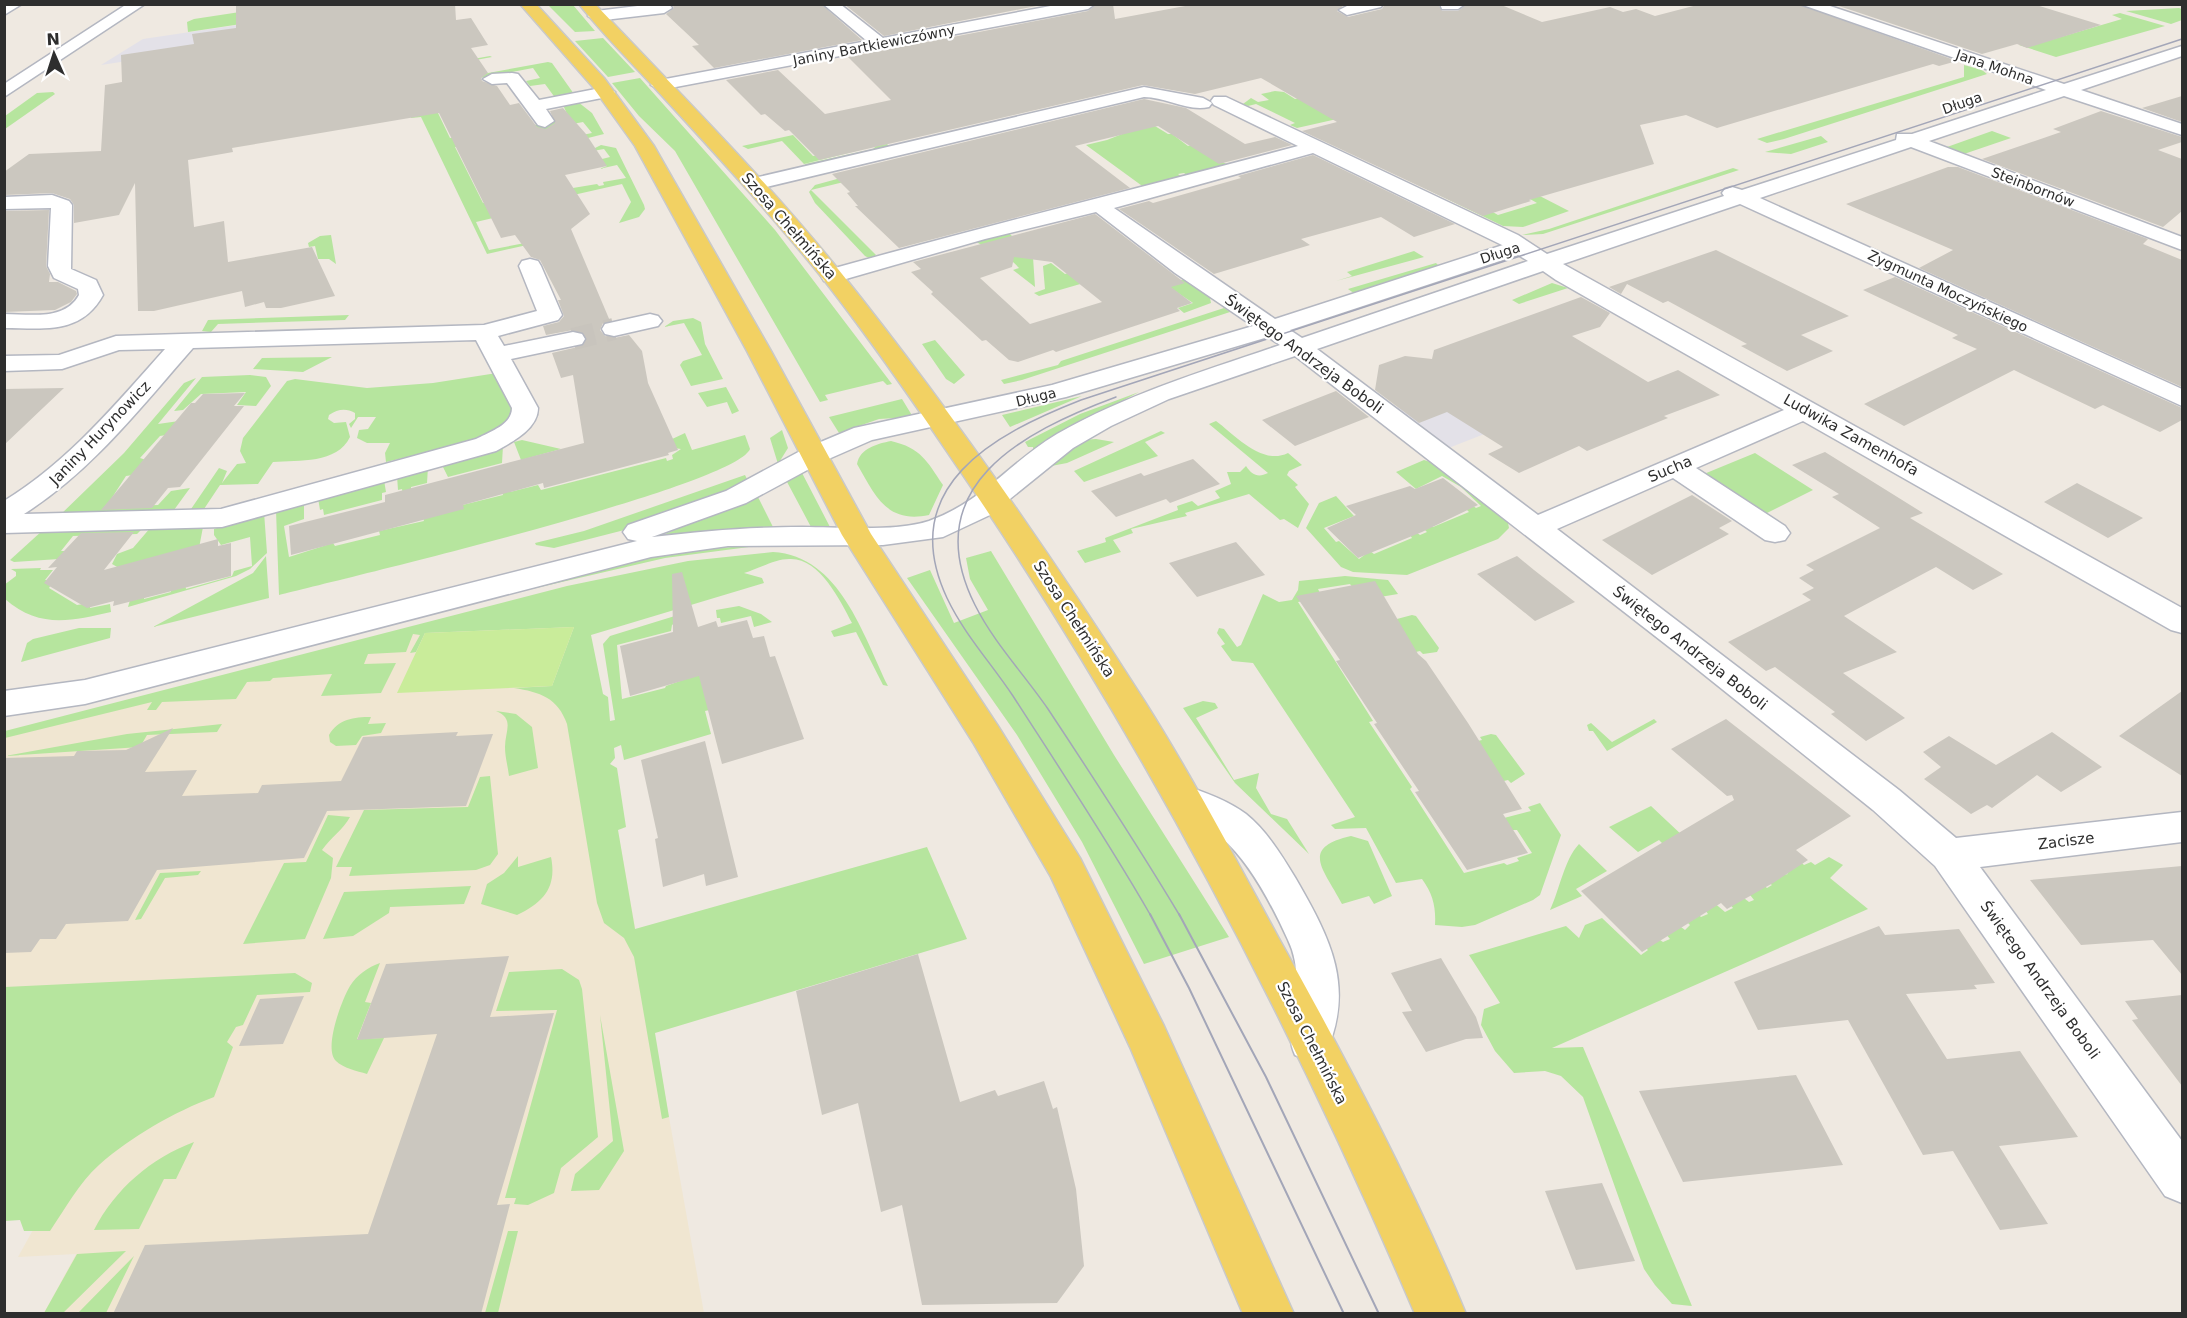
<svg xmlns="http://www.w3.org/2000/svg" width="2187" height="1318" viewBox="0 0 2187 1318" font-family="'DejaVu Sans',sans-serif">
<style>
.industrial{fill:#e3e1e8}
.education{fill:#f0e6d1}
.green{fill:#b6e59e}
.pitch{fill:#c9ec9a}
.building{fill:#cbc7bf;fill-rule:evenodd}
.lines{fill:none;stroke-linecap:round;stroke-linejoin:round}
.minor-tunnel{stroke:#c8c4bd;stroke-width:22;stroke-dasharray:22 11;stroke-linecap:butt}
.minor-casing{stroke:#b4b7c1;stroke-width:3}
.major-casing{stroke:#c9c9c9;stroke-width:3}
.minor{fill:#fff;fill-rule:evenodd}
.major{fill:#f2d163;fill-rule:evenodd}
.tram-far1{stroke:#a3a6b8;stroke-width:1.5}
.tram{stroke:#a3a6b8;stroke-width:2}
.labels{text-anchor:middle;stroke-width:4.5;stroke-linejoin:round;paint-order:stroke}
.far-street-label{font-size:14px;fill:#2e2e2e;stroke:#fff}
.street-label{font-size:15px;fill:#2e2e2e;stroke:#fff}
</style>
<rect width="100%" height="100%" fill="#efe9e1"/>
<path class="industrial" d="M371,5L422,16L101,65L143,39Z
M1456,386L1510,424L1446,449L1395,408Z"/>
<path class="education" d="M575,591L704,1313H44L76,1254L18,1257L44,1210L4,1036L33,990L5,991V736Z"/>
<path class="green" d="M548,5H573L595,31L575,32Z
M2179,8L2182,9V20L2171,24L2126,11Z
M240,12L275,19L188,32L187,22L194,19Z
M2120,13L2165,26L2056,57L2019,45L2037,44L2122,19L2112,15Z
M603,38L635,72L608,77L575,41Z
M490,56L492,57L454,64L422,85L548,62L552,63L574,94L556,99L545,84L530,86L526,81L540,78L533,68L426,88L450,138L554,122L553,119L568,116L563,105L578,102L592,113L604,134L588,138L577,136L592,133L583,122L455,147L483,203L597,184L599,186L604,185L603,182L626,178L617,165L599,169L607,166L594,161L610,157L604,149L587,152L601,145L616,148L644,205L645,209L639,217L619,223L631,202L622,184L538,203L539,207L476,222L489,250L525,243L527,245L487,254L421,117L411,118L393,79L456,62Z
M1964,65L1982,70L1987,74L1784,139L1767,143L1757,139L1964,77Z
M640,78L775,230L892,384L887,385L883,381L825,395L828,400L820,402L675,151L639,116L612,83Z
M1275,91L1284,92L1295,99L1303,97L1337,119L1297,128L1290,125L1295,123L1256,104L1248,106L1243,104L1251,98L1258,102L1269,100L1261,94Z
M53,92L55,94L5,129V116L37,93Z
M1150,123L1168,134H1172L1188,146L1191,145L1230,166L1189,177L1184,173L1178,174L1183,178L1145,188L1086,145L1107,140Z
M1992,131L2011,138L1964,154L1947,147Z
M793,135L813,156L887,144L890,147L807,167L805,164L873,149L876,146L804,164L782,141L748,149L742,146Z
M1821,136L1828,142L1791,154L1765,152Z
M1387,153L1498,215L1537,203L1523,195L1532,192L1569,211L1523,227L1503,226L1367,160Z
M1733,168L1739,170L1543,234L1522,235L1549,229Z
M848,176L852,180L811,190L876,255L871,259L865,256L815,203L809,192L815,185Z
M1008,232L1033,257L1035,287L1013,270L1019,268C1008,254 988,250 975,241Z
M331,235L336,264L329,259H318L315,246L309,247L308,243L320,236Z
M1414,251L1424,257L1336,281L1352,276L1347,272Z
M1107,261L1125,271L1039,296L1034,293L1045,289L1043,266L1051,263L1065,274Z
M1436,263L1439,266L1355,294L1348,289Z
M1173,280H1186L1210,298L1211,303L1184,313L1178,308L1193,303L1166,285Z
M1552,283L1568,288L1519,304L1512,300Z
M1224,308L1230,312L1022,380L1004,384L1001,380L1058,365L1061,361Z
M349,315L345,320L218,324L211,332L202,331L208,320Z
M693,318L701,322L705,344L723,379L691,386L680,365L683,361L702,355L684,323L664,327L673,321Z
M935,340L965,375L954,384L946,379L922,344Z
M332,357L303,372L253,369L262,358Z
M497,373L517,411L496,436L386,462L385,453L390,443H367L357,438L359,430L368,429L376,417H358L351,428L349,424L355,419V413C346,408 338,409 329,415L328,419L334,423L346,422L350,437C337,464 299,460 273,462L258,484L220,485L200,515L189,512L219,468L227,471L222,483L237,464L246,463L240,451L243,438L287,381L295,379L367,388L433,383Z
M250,375L266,377L271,386L256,406L237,405L246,392L201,394L183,410L174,411L202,377Z
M196,378L158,424L179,421L166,435L160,436L140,458L146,460L133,475L126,476L106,507L158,505L171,491L190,488L174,510L57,518L124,453L184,383Z
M726,387L739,411L732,414L727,402L707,407L698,393Z
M1139,392L1088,419L1034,454L1033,447H1028L1025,442L1080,414Z
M1082,396L1010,427L1002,415Z
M902,399L913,417L879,419L839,433L829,417Z
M1216,421C1235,435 1262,466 1288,453L1302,465L1289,471L1287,475L1298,485L1295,487L1309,504L1298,528L1284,519L1280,520L1249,494L1185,513L1187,516L1131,529L1133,533L1113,540L1121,552L1085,563L1077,551L1106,542L1105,538L1178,510L1177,506L1192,501L1198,506L1220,498L1215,491L1231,484L1227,472H1240L1246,466C1252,475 1258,478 1268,473L1209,424Z
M782,430L788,448L778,464L770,438Z
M1161,431L1165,433L1145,442L1158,456L1084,482L1074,471Z
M685,433L692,450L745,435L750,449C734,487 341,579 279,595L276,510L304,502V519L284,526L289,557L333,543L335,546L380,535L379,531L424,521L422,515L503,495L502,492L508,490L510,492L538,485L541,490L666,458L667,461L673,459L672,455L681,449L674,448L670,440Z
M1096,439L1114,442L1067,463L1046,467L1083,440Z
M522,440L561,449L521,460L514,442Z
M891,441C921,448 927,461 943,485L929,515C886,524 875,495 857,464C860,448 877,444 891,441Z
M503,446L502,463L448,477L441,463Z
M1755,453L1813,490L1759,517L1699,476Z
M1424,460L1437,464L1507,518L1509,528L1498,539L1407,575L1353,572L1341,567L1306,528L1319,503L1336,496L1354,516L1324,528L1336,542L1339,541L1359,559L1370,551L1374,554L1412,538L1410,535L1416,532L1420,535L1427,532L1422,527H1433L1469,512L1465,508L1472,505L1476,508L1481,506L1461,487L1442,476L1416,489L1396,472Z
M428,467L427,483L411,487V492L403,495L402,489L398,490L397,476Z
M801,471L830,527L829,528L811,527L786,480Z
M745,475L749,483L640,526L554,548L536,545L535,543L584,531Z
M384,480L386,492L382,493V500L324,515L323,509L320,510L318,498Z
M757,495L773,527L667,536L665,534Z
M264,512L267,553L250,569L236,576L128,607L130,600L144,594V599L171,592V588L185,584L186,589L232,576L234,571L252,566L250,537L221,545L214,535V529Z
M151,527H203L199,548L119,568L112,564L117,554L133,548Z
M143,528L137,534L73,536L61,551H67L59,559L14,562L10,560L43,530Z
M772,544L665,558L501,596L510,589C597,567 682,548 772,544Z
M991,551L1114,755L1229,937L1144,964L1082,842L1017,735L907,578L930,570L954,623L988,610L970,579L966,558Z
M773,552C840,556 863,635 888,686L883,685L856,632L834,637L831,631L852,623C840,600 819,557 789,559C775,559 758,569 744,573L762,578L764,583L591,635L603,694L608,697L610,721L615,720L603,644L610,636L691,611L672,625L671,631L617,645L622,699L665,688L666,686L705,672L714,709L705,711L711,734L624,760L621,745L614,748L615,758L610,764L617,768L626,827L618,830L635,929L927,847L967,939L655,1033L669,1117L662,1119L634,957L624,938L604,923L597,903L567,724C558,698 540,692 514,688L552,686L574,627L425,633L416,652L410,653L420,635L413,634L406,652L368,654L364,664L396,663L381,693L321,696L332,674L273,678L270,681L247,682L236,699L162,702L156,710H147L152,702L5,738V731L567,586L688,561Z
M266,556L269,598L153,627L253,573Z
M41,568L40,570H53L45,580H54L49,588L77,605L90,603V608L110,604L111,612C71,621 39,629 5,599L4,585L16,576V572L11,569Z
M1345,576L1388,580L1398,594L1362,600L1350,584L1318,589L1322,597L1298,602L1373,721L1369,722L1412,787L1410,789L1464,873L1504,863L1507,865L1519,861L1517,858L1532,853L1517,830H1512L1504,818L1531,811L1528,807L1540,803L1561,835L1540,895L1533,900L1475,925L1462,927L1435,925C1436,907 1433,894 1422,879L1396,883L1366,828L1335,829L1331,825L1355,817L1253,663L1232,661L1221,646L1225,644L1217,633L1219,628L1224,629L1237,647L1241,645L1263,594L1279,602L1292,600L1298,590L1299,581Z
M739,606L761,614L772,622L754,627L751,616L721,623L720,618H717L716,610Z
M1412,615L1416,616L1439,648L1437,652L1423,654L1420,651L1399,656L1378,624Z
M79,628H111L110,638L21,662L27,643L33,639Z
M1203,701L1215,703L1218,708L1196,718L1234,780L1259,773L1256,788L1271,814L1287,819L1309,854L1235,783L1183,708Z
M496,711L516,714L532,727L538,768L509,776C508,767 505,757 505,747C505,731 515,719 496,711Z
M371,717L368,724L386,723L381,733L362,736L356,745L336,746L330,742L329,735C338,719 354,717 371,717Z
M1654,719L1657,722L1607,751L1593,731H1589L1587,725L1591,723L1612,742Z
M222,724L217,732L147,735L140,747L5,756L127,734Z
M1491,734L1496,735L1525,774L1511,783L1508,780L1483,786L1457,746L1482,740L1480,737Z
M490,776L498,854L490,865L476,870L349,876L352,867H336L364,810L468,807L480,777Z
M1651,806L1684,837L1666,847L1659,840L1638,852L1609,827Z
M328,815L350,817C343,830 331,837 322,850L333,858L331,878L305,939L243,944L284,863L306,862Z
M1351,836L1368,841L1392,896L1374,904L1369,896L1342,904C1324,869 1299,848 1351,836Z
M1579,844L1607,871L1576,889L1582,896L1550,910C1560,889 1564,860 1579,844Z
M518,856V867L551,857C557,887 544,902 517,915L481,904L487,884L504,873Z
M1829,857L1843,865L1830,878L1868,909L1552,1048L1583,1047L1692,1306L1672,1304L1655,1285L1644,1269L1583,1097L1561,1076L1545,1071L1514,1073L1495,1051L1481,1025L1484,1009L1500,1003L1469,955L1566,926L1579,938L1585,925L1602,918L1641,955L1648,950L1643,945L1657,938L1663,942L1670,939L1664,932L1677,924L1685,930L1690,925L1684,919L1696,912L1701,917L1708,914L1703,907L1712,901L1725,912L1733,908L1729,903L1740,895L1749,902L1754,900L1747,891L1761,883L1767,888L1772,885L1763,879L1788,874L1782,868L1797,858L1804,865L1811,862L1815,865Z
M201,871L198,875L165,878L141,919L135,920L160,873Z
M471,886L464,904L390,907L389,913L353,936L323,939L344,892Z
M380,963L365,1002L371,1003L357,1039L384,1038L367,1074C357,1071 343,1068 336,1061C323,1049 342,999 350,986C357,975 368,967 380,963Z
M562,969L579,980L582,989L598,1137L561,1168L554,1193L528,1205L514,1204L516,1198H505L557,1010L496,1011L509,972Z
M295,973L312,983L310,992L257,995L243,1025L236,1027L227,1042L233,1047L214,1097C174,1112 132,1136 99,1165C79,1183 65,1209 50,1231H24L20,1220L5,1221V987Z
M600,1015L624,1151L599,1190L571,1191L575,1174L613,1141Z
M194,1142L176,1179H164L139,1229L94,1230C115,1189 151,1158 194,1142Z
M508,1231H518L498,1313H485Z
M126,1251L63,1313H44L77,1254Z
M134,1256L106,1313H78Z"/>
<path class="pitch" d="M574,627L552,686L397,693L425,633Z"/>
<path class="building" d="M236,4H455L456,20L471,18L488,45L471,48L488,73L481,78L482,81L497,86L510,105L519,103L537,127L546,129L555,123L550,111L563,108L586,134L607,166L565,175L590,214L571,229L610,321L603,323L600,330L605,336L614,338L629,335L642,351L648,383L678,450L668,453L669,455L544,488L543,483L463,505L464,509L291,555L289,526L385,502V495L584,443L573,375L561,378L552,353L582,346L587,338L582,332L573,330L546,335L543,326L559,322L564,316L558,300H561L540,260L531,257L515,235L501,238L439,113L232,148L233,152L188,160L194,227L224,221L228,262L312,247L335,296L281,308H266L264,302L245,307L242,291L154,311H138L135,183L119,215L74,223V205L70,199L52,193L4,195V172L29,154L101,151L105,85L122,82L121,55L194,44L192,34L236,28Z
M672,4H821L862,40L714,68L692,46L699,45L666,14L674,8Z
M844,4H1046L884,36Z
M1097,4H1113L1115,19L1196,4H1345L1337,11L1348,17L1382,9L1385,4H1438L1442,11H1458L1467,4H1499L1542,22L1610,7L1623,12L1636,9L1655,16L1701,4H1798L1957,61L1939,66L1933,64L1717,128L1686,115L1640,125L1654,164L1529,200L1531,201L1483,216L1302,131L1337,122L1261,78L1195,94L1143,85L819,160L789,130L785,131L765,114L761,115L726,80L778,70L825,114L891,100L848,57L1088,11Z
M1833,4H2033L2101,25L2027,48L2017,44L1982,54Z
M2182,96V122L2142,108Z
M1144,99L1186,108L1245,144L1275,137L1292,145L1219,164L1158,126L1075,146L1130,188L899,248L855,206H858L847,193L850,192L832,174Z
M2101,111L2182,137V142L2158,150L2182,159V211L2163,227L1982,159L2061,132L2053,129Z
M1313,155L1455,224L1414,237L1381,217L1301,239L1310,245L1214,274L1119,209L1149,201L1153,203L1241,178L1238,176Z
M1948,167H1958L2148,239L2143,244L2182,260V387L1919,268L1953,250L1846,204Z
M49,210L46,266L50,274L49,282H58L76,291L77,294L71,302L55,310L4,312V211Z
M1095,214L1185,283L1171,287L1192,303L1177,308L1180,311L1056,352L1053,350L1018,362L1009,360L986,340L982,341L931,294L933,292L911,272L921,269L913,262ZM1014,257L1052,262L1102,302L1030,324L980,278L1012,267Z
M1716,250L1849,316L1801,335L1833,351L1787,371L1741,346L1747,344L1668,301L1663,303L1627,284L1621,294L1609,287Z
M1895,277L2182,408V420L2160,432L2103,405L2095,409L2014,370L1904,426L1864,404L1977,349L1952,338L1958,335L1863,290Z
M1581,297L1610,313L1600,327L1572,336L1648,382L1678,370L1720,395L1664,416L1668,418L1587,451L1579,446L1519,473L1488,454L1503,447L1447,412L1419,423L1375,390L1379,365L1405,356L1432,359L1434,350Z
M64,388L4,445V389Z
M1336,391L1369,417L1295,446L1262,420Z
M245,393L234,406H244L180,487L168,488L152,508L101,510L191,403H195L203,394Z
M1825,452L1923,513L1910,518L2003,574L1973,590L1936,567L1844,616L1897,652L1843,673L1905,718L1866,741L1831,714L1835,712L1775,667L1766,671L1728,642L1811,600L1802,594L1814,588L1799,578L1814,570L1806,565L1880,528L1832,497L1839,494L1792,465Z
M1193,459L1220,484L1170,503L1166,499L1116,517L1091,491L1141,473L1144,476Z
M1443,478L1478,505L1422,532L1358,558L1327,528L1356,515L1346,506L1410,486L1415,489Z
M2077,483L2143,518L2108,538L2044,502Z
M1692,495L1732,521L1719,528L1729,534L1652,575L1602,540Z
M134,532L104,570L218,539V546L231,543V576L113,606L114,601L87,608L44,583L57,567L48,568L81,533Z
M1236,542L1265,575L1197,597L1169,563Z
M1517,556L1534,570L1575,602L1535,621L1477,574Z
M682,572L698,627L716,621L718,627L747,620L753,638L764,636L770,657L775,656L804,739L722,764L699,676L630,696L620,646L673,632L672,574Z
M1375,581L1418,654L1426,661L1468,723L1522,809L1503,814L1528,853L1467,870L1415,792L1419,791L1374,724L1377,723L1336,661L1340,660L1296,596Z
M2182,691V776L2119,736Z
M1726,719L1851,816L1796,850L1808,860L1773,883L1727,909L1721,903L1642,952L1581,891L1734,800L1732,795L1727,796L1671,749Z
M173,728L145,772L197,770L182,796L258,793L262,785L341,781L363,737L458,732L456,736L493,734L466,806L327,811L304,858L157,870L128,921L66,924L56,939H40L31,952L4,953V758L74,756L77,751L126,750Z
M2052,732L2102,767L2061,792L2037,775L1992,808L1987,805L1971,814L1924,779L1941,767L1923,752L1949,736L1996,765Z
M705,741L738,877L706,886L704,874L663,887L655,839L658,838L641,760Z
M2182,866V975L2153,940L2081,945L2030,880Z
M1879,926L1885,935L1959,929L1995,983L1974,985L1977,989L1906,994L1947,1059L2020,1051L2078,1137L1999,1146L2048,1224L2000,1230L1953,1151L1923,1155L1848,1020L1758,1030L1734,982Z
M918,954L960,1102L995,1090L998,1096L1044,1081L1053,1109L1057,1107L1076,1189L1084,1266L1057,1303L922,1305L902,1205L881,1212L858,1103L822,1115L796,991Z
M509,956L490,1017L554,1013L497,1205L510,1204L481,1314H113L145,1245L368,1234L437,1034L357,1040L386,964Z
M1441,958L1476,1017L1483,1038L1466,1039L1426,1052L1402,1012L1412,1011L1391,973Z
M2182,995V1086L2132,1020L2138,1019L2125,1001Z
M304,996L283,1044L239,1046L260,999Z
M1796,1075L1843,1165L1683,1182L1639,1091Z
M1602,1183L1635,1261L1576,1270L1545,1191Z"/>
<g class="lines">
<path class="minor-tunnel" d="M573,339L614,329"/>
<g class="minor-casing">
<path id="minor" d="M4,4H22L4,15Z
M127,4H145L4,97V84Z
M654,4H669L672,8L664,13L596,21L588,16L596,11Z
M823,4H840L883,38L1061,4H1095L1088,9L660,90L651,85L660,80L867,41Z
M1351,4H1383L1381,7L1347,15L1339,10Z
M1440,4H1465L1458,9H1442Z
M1800,4H1824L2064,84L2182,46V56L2081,90L2182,124V135L2064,96L1929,141L2182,237V250L1911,147L1760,198L2182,389V406L1740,204L1563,264L2182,608V633L2171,630L1803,421L1696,468L1785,526L1790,533L1785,540L1775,542L1765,540L1673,478L1557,529L1899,790L1956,838L2182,812V842L1980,867L2182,1141V1203L2165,1196L1935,866L1873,810L1682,657L1295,356L1169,399L1111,426L1073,448L990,515L943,537L883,545L728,546L651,557L85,704L4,716V691L85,680L637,541L628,539L623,532L628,525L726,491L804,449L854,428L1052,385L1253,326L1175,273L1096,212L985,239L832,283L824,281L821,276L824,271C981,227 1140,188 1298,146L1214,105L1211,101L1214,97H1226L1518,235L1547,254L1724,196L1722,193L1725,189L1732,187L1742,190L1896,140L1897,134H1912L2046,90ZM1313,153L1502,245H1503L1275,319L1114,208ZM1518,255L1528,261L1302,338L1290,330ZM1543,271L1556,280L1784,410L1538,515L1317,349ZM1268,337L1280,345C1204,371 1127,394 1057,434C1010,462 984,501 929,521C896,532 838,527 802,527C749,527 705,531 652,537L746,503L824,461L872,440L1066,397Z
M512,73L518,74L539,100L606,87L615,92L612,96L546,109L554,121L545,127L538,125L507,83L492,84L483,79L492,74Z
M1144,87L1203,98L1212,103L1209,107C1188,112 1166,97 1144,97L754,190L747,188L744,184L747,180L754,178Z
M52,195L69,201L72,205L71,269L96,280L103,295C81,335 44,328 4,328V314C30,314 65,321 79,295L78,289L54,278L48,266L51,208L4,209V197Z
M530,259L538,261L541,266L562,315L558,320L498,336L504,346L573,332L582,334L585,339L582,344L511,359L538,408C538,429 512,442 496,451L222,527L4,533V501C68,462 116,404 165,349L119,350L62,369L4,371V356L59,355L116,336L484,325L537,311L519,266L522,261ZM476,340L512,408C512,425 489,432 476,439L221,509L24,514C92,471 141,407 193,348Z
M650,314L658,316L662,321L658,326L614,336L605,334L602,329L605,324Z
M1184,785C1206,793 1227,800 1246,814C1267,831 1282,856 1296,879C1330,938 1356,987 1325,1055L1310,1061L1295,1055C1287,1038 1293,1026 1295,1007C1298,985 1298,960 1288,940C1272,905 1250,862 1221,837C1205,823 1174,817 1166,800L1171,790Z"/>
</g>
<g class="major-casing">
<path id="major" d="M520,4H536L604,78L654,146L771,351L871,534L998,726L1080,858L1164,1026L1294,1314H1243L1130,1047L1051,877L974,744L842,535L747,351L635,146L592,86Z
M579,4H595C679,93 766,179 842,274C951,410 1051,555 1145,702C1193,778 1235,858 1278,937C1346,1059 1412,1184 1466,1314H1415C1291,1022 1143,740 965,478C920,411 874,344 824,280C770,213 711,149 653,86C628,59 602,33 579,4Z"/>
</g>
<use href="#minor" class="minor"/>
<use href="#major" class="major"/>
<path class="tram-far1" d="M1116,397C1022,432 916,487 975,605C994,643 1024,674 1048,709C1093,777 1138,846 1180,916
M1151,916C1108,841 1060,769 1013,696C991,663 964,634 947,598C895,487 994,434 1081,400L2182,39"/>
<path class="tram" d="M1150,914L1189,988L1344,1314
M1179,914L1266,1077L1379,1314"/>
</g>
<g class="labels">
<g class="far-street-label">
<text transform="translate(874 45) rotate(-11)" y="5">Janiny Bartkiewiczówny</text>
<text transform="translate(1995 67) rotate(19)" y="5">Jana Mohna</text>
<text transform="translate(1962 103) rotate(-19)" y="5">Długa</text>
<text transform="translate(2033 187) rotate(21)" y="5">Steinbornów</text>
<text transform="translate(1500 253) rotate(-18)" y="5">Długa</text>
<text transform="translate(1948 291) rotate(25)" y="5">Zygmunta Moczyńskiego</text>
<text transform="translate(1036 397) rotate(-14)" y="5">Długa</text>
</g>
<g class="street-label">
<text transform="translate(789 226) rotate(49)" y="5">Szosa Chełmińska</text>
<text transform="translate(1304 354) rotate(36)" y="5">Świętego Andrzeja Boboli</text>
<text transform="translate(100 433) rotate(-46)" y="5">Janiny Hurynowicz</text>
<text transform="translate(1851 435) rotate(29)" y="5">Ludwika Zamenhofa</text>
<text transform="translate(1670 469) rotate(-23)" y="5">Sucha</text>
<text transform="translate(1074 619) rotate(57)" y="5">Szosa Chełmińska</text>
<text transform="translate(1690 648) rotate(38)" y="5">Świętego Andrzeja Boboli</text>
<text transform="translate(2066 841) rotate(-7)" y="5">Zacisze</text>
<text transform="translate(2040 980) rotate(54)" y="5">Świętego Andrzeja Boboli</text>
<text transform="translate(1312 1043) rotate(63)" y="5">Szosa Chełmińska</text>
</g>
</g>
<rect width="2187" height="1318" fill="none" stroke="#2e2e2e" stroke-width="12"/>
<g transform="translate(54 54) rotate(357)" stroke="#ffffff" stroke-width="4.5" paint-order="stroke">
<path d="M0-4.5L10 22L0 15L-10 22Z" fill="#2e2e2e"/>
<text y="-9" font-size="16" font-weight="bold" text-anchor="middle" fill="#2e2e2e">N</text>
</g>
</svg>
